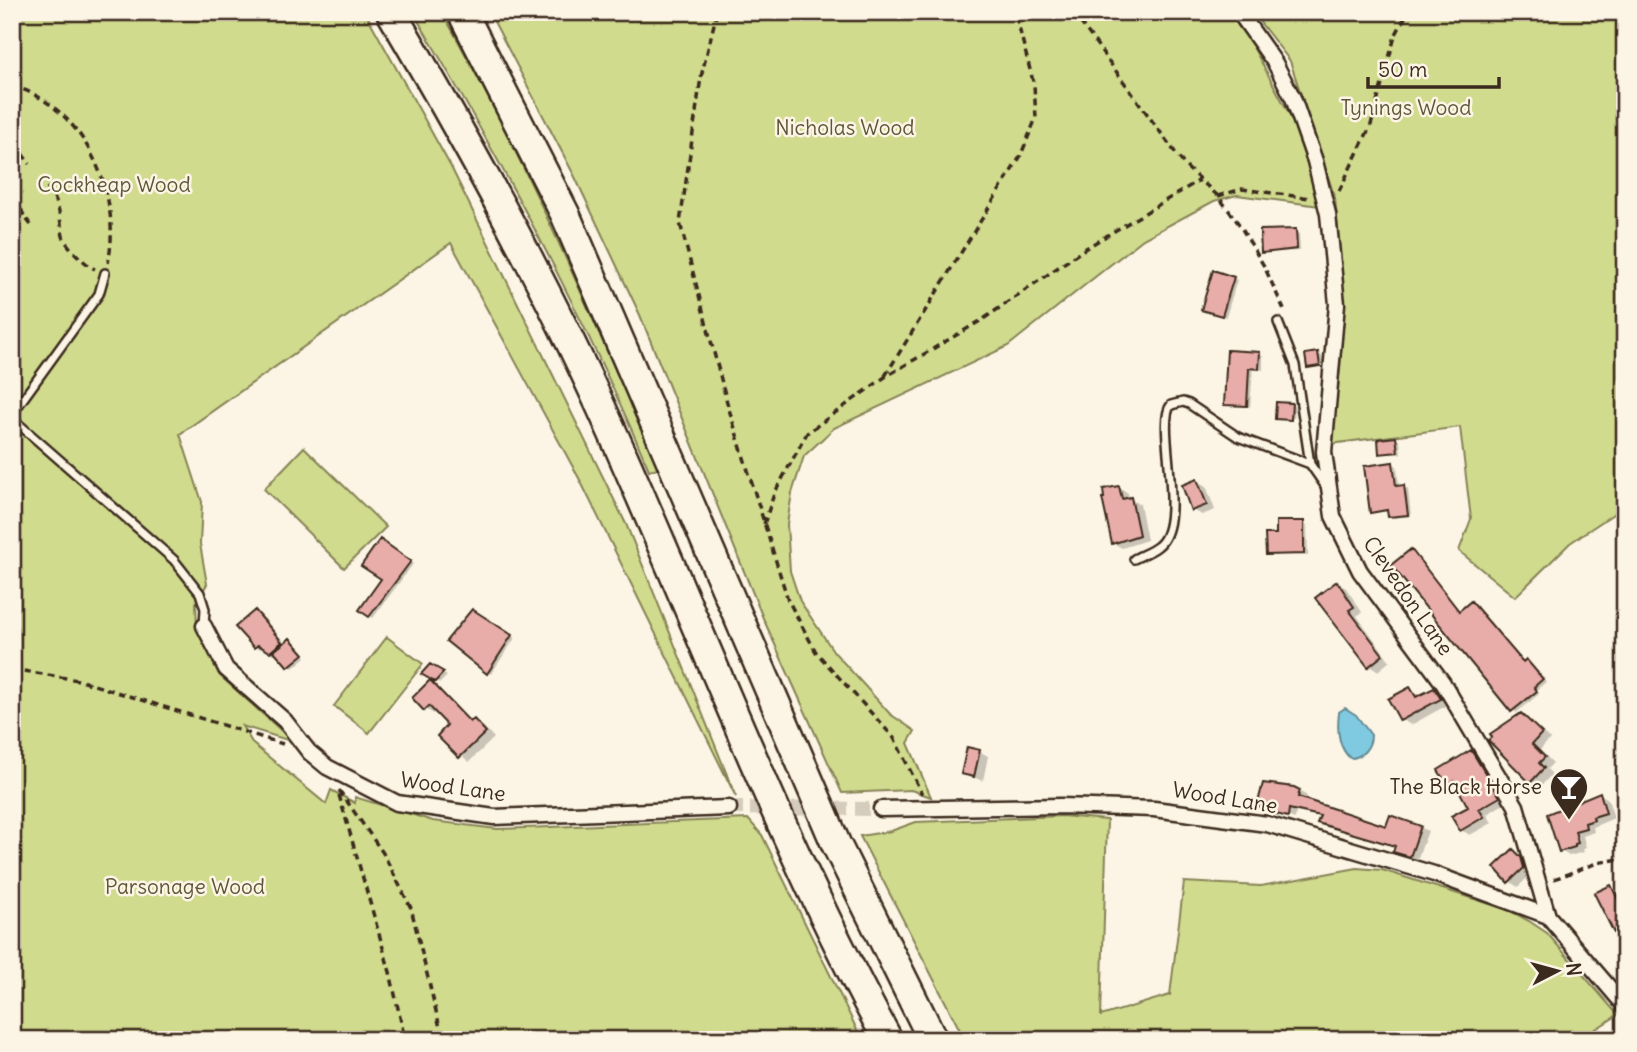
<svg xmlns="http://www.w3.org/2000/svg" width="1637" height="1052" viewBox="0 0 1637 1052" font-family="Delius,sans-serif">
<style>
.green{fill:#d0db8e;stroke:#868256;stroke-width:2}
.water{fill:#80cae1;stroke:#648a93;stroke-width:2}
.shadow{fill:#0003}
.building{fill:#e8ada8;stroke:#3b2a1e;stroke-width:2}
.lines{fill:none;stroke-linecap:round;stroke-linejoin:round}
.minor-tunnel{stroke:#d5ccbd;stroke-width:14;stroke-dasharray:14 7;stroke-linecap:butt}
.service-casing{stroke:#3b2a1e;stroke-width:12}
.minor-casing{stroke:#3b2a1e;stroke-width:19}
.motorway-casing{stroke:#3b2a1e;stroke-width:33}
.path{stroke:#3b2a1e;stroke-width:3.5;stroke-dasharray:7 5;stroke-linecap:butt}
.service{stroke:#fcf5e5;stroke-width:7}
.minor{stroke:#fcf5e5;stroke-width:14}
.motorway{stroke:#fcf5e5;stroke-width:28}
.labels{text-anchor:middle;stroke-width:5;stroke-linejoin:round;paint-order:stroke}
.park-label{font-size:21px;fill:#60563a;stroke:#fcf5e5}
.street-label{font-size:21px;fill:#3b2a1e;stroke:#fcf5e5}
.poi-label{font-size:21px;fill:#3b2a1e;stroke:#fcf5e5;text-anchor:end}
</style>
<rect width="100%" height="100%" fill="#fcf5e5"/>
<filter id="ink" filterUnits="userSpaceOnUse"><feTurbulence type="fractalNoise" baseFrequency=".0143" numOctaves="2"/><feDisplacementMap in="SourceGraphic" scale="14" xChannelSelector="R" yChannelSelector="G"/><feConvolveMatrix kernelMatrix="1 2 1 2 8 2 1 2 1" color-interpolation-filters="sRGB"/></filter>
<g filter="url(#ink)">
<path class="green" d="M12,12H365L451,167L626,524L736,797L580,480L451,243L180,434L202,502L200,544L207,584L196,603L197,627L219,675L294,742L242,726L253,744L326,804L331,790L355,803V797L433,821L497,829L748,819L762,835L862,1040H12Z
M413,12H442C525,158 591,314 658,468L649,470C582,311 501,160 413,12Z
M489,12H1228L1252,45L1298,130L1320,206L1237,195L1214,201L1143,239L1008,346L834,428L804,456L792,493L787,524L790,571L800,601L834,652L890,714L915,731L908,743L931,797L911,790L842,793L763,618L640,315L575,177Z
M1252,12H1625V506L1570,543L1515,597L1459,551L1471,519L1460,427L1330,444L1340,369L1344,300L1335,198L1290,61Z
M304,447L386,527L344,568L264,489Z
M387,637L423,664L369,733L334,706Z
M1062,816L1107,820L1101,1016L1170,995L1184,882L1261,886L1357,868L1382,870L1509,910L1529,921L1547,933L1618,1015L1578,1040H965L860,836L891,831L916,822Z"/>
<path class="water" d="M1345,708L1356,715L1371,735C1371,747 1362,758 1350,758C1338,747 1337,728 1339,712Z"/>
<path class="shadow" d="M1295,230L1299,233L1300,251L1263,252Z
M1233,278L1237,280L1226,317L1207,311Z
M1229,352L1263,356V370L1253,369L1250,407L1226,404Z
M1318,354L1322,356L1323,364L1309,367Z
M1291,404L1295,407L1294,418L1279,417Z
M1396,439L1400,441L1401,454L1381,453Z
M1393,464L1397,466L1399,487L1408,489L1411,516L1394,518L1389,512L1372,511Z
M1197,481L1206,486L1215,510L1202,515L1193,510Z
M1119,487L1128,493L1129,499L1140,504L1147,540L1122,548L1113,543Z
M1303,522L1307,525L1308,556L1267,554L1278,536Z
M384,543L413,564L373,618L361,610L383,578Z
M1411,551L1461,612L1472,603L1475,606L1524,663L1530,664L1546,682L1536,690L1539,694L1516,713Z
M1337,583L1346,588L1362,612L1357,616L1390,661L1378,671L1369,666Z
M473,611L515,638L491,674L488,672Z
M255,612L264,618L286,644L294,643L306,657L293,668L280,656L255,647Z
M430,666L447,676L440,683L423,674Z
M430,682L472,722L483,726L494,738L469,762L439,736L450,725L437,712L434,714L425,709Z
M1410,689L1421,697L1434,690L1444,695L1449,704L1411,725L1402,720Z
M1522,715L1550,739L1540,750L1553,763L1547,769L1552,774L1540,787L1531,782Z
M979,751L988,756L983,781L963,773Z
M1471,752L1480,757L1507,802L1487,814L1492,823L1470,835L1461,830L1471,807L1459,788L1449,783Z
M1294,788L1307,796L1305,801L1387,828L1420,827L1428,831L1417,860L1395,851L1396,847L1326,826L1319,822L1321,817L1296,812L1295,819L1259,806Z
M1600,794L1608,799L1614,818L1593,827L1594,832L1583,836L1586,848L1583,849L1584,852L1569,856L1561,851Z
M1513,851L1530,864L1532,873L1518,887L1509,881Z
M1611,887L1625,910V936Z"/>
<path class="building" d="M1296,229L1297,249L1261,253L1260,230Z
M1213,270L1234,277L1222,316L1201,310Z
M1227,350L1260,352L1259,369L1249,368L1247,406L1224,405Z
M1318,352L1320,366L1307,368L1305,354Z
M1276,402L1292,403L1291,420L1275,419Z
M1396,437L1398,452L1379,454L1378,439Z
M1393,462L1396,486L1404,485L1408,515L1388,517L1387,510L1370,513L1364,466Z
M1197,479L1207,505L1191,511L1182,485Z
M1119,486L1122,499L1131,497L1139,535L1112,544L1102,498H1104L1103,489Z
M1276,521H1304V554L1266,555L1265,534H1276Z
M380,539L411,561L369,617L359,610L381,579L361,566Z
M1411,549L1459,611L1471,601L1523,662L1526,659L1543,679L1534,687L1537,691L1511,712L1391,565Z
M1337,581L1354,607L1349,610L1383,655L1368,667L1315,598Z
M472,609L512,635L487,674L446,641Z
M255,610L282,642L270,652L258,645L254,648L235,627Z
M290,638L304,654L288,667L274,651Z
M430,664L444,672L435,682L421,674Z
M430,680L470,722L474,719L486,732L459,758L437,736L447,725L429,706L424,711L412,698Z
M1410,687L1416,697L1434,688L1441,699L1400,721L1388,699Z
M1521,713L1542,733L1532,744L1545,757L1539,763L1544,768L1530,783L1488,740L1492,737L1490,734Z
M967,747L980,750L974,777L961,774Z
M1471,750L1500,797L1479,809L1484,817L1460,831L1451,816L1468,807L1454,781L1447,785L1438,770Z
M1263,783L1294,787L1300,790L1298,797L1386,826L1390,815L1421,826L1410,857L1393,852L1395,846L1317,823L1320,816L1289,809L1288,817L1268,812V809L1257,806Z
M1600,792L1606,813L1593,817L1594,820L1585,823L1586,828L1575,831L1578,843L1575,844V847L1559,852L1547,814Z
M1513,849L1521,857L1524,868L1508,883L1494,867Z
M1611,885L1625,914V955L1594,893Z"/>
<g class="lines">
<path class="minor-tunnel" d="M729,808L881,809"/>
<g class="service-casing">
<path id="service" d="M105,273L99,294L15,410L14,420L174,560L200,593L205,609L204,626
M1278,322L1295,365L1310,464L1326,487
M1134,559C1141,555 1151,552 1158,546C1188,523 1155,423 1171,405L1183,402L1189,404L1238,437L1310,464"/>
</g>
<g class="minor-casing">
<path id="minor" d="M1239,12L1275,63L1293,98L1315,161L1328,214L1337,304L1324,452L1333,516L1360,571L1443,683L1516,806L1548,916L1625,1006
M204,626L226,669L285,721L309,752L327,767L397,803L494,817L729,808
M881,809L1061,806L1154,809L1267,824L1434,874L1548,916"/>
</g>
<g class="motorway-casing">
<path id="motorway" d="M391,12C467,141 539,271 601,407C697,617 777,837 888,1040
M462,12L565,214L836,844L933,1040"/>
</g>
<path class="path" d="M717,12L701,77L680,223L728,406L788,600L816,652L894,738L922,794
M1073,12L1185,166L1218,196L1239,224L1264,266L1286,314
M12,86C84,105 123,195 108,263
M12,148L20,151L30,164
M12,187L24,216L31,225
M47,187C61,204 59,217 63,236C66,246 86,265 95,269
M1339,191L1371,125L1395,36L1408,12
M1218,196L1242,189L1309,198
M885,376L1020,157L1036,118L1034,85L1015,12
M764,524L774,494L807,433L885,377L982,320L1086,248L1200,180
M12,669L78,680L283,744
M339,790L383,853L411,908L443,1040
M339,795L390,972L405,1040
M1554,879L1597,863L1625,858"/>
<use href="#service" class="service"/>
<use href="#minor" class="minor"/>
<use href="#motorway" class="motorway"/>
</g>
</g>
<defs>
<g id="bar-pin" transform="scale(2.0125)"><path d="M0 17L-7.5 6A9.5 9.5 0 1 1 7.5 6Z" fill="#3b2a1e" stroke="#fcf5e5"/><path d="M-6-5H6L.8 .8V4.5H3.5V6h-7V4.5H-.8V.8Z" fill="#fff"/></g>
</defs>
<g fill-rule="evenodd">
<use href="#bar-pin" x="1569" y="787"/>
</g>
<g class="labels">
<g class="park-label">
<text x="1406" y="115">Tynings Wood</text>
<text x="845" y="135">Nicholas Wood</text>
<text x="114" y="192">Cockheap Wood</text>
<text x="185" y="894">Parsonage Wood</text>
</g>
<g class="street-label">
<text transform="translate(1408 596) rotate(55)" y="7">Clevedon Lane</text>
<text transform="translate(453 787) rotate(8)" y="7">Wood Lane</text>
<text transform="translate(1225 798) rotate(9)" y="7">Wood Lane</text>
</g>
<g class="poi-label">
<text x="1542" y="794">The Black Horse</text>
</g>
</g>
<rect width="1637" height="1052" fill="none" stroke="#fcf5e5" stroke-width="42"/>
<rect x="21" y="21" width="1595" height="1010" fill="none" stroke="#3b2a1e" stroke-width="2.5" filter="url(#ink)"/>
<g transform="translate(1557 971) rotate(84)" stroke="#fcf5e5" stroke-width="5" paint-order="stroke">
<path d="M0-5L12 26L0 18L-12 26Z" fill="#3b2a1e"/>
<text y="-10" font-size="19" font-weight="bold" text-anchor="middle" fill="#3b2a1e">N</text>
</g>
<path d="M1368 77v10h131v-10" fill="none" stroke="#3b2a1e" stroke-width="3.5"/>
<text x="1378" y="77" font-size="21" fill="#3b2a1e" stroke="#fcf5e5" stroke-width="5" paint-order="stroke">50 m</text>
</svg>
